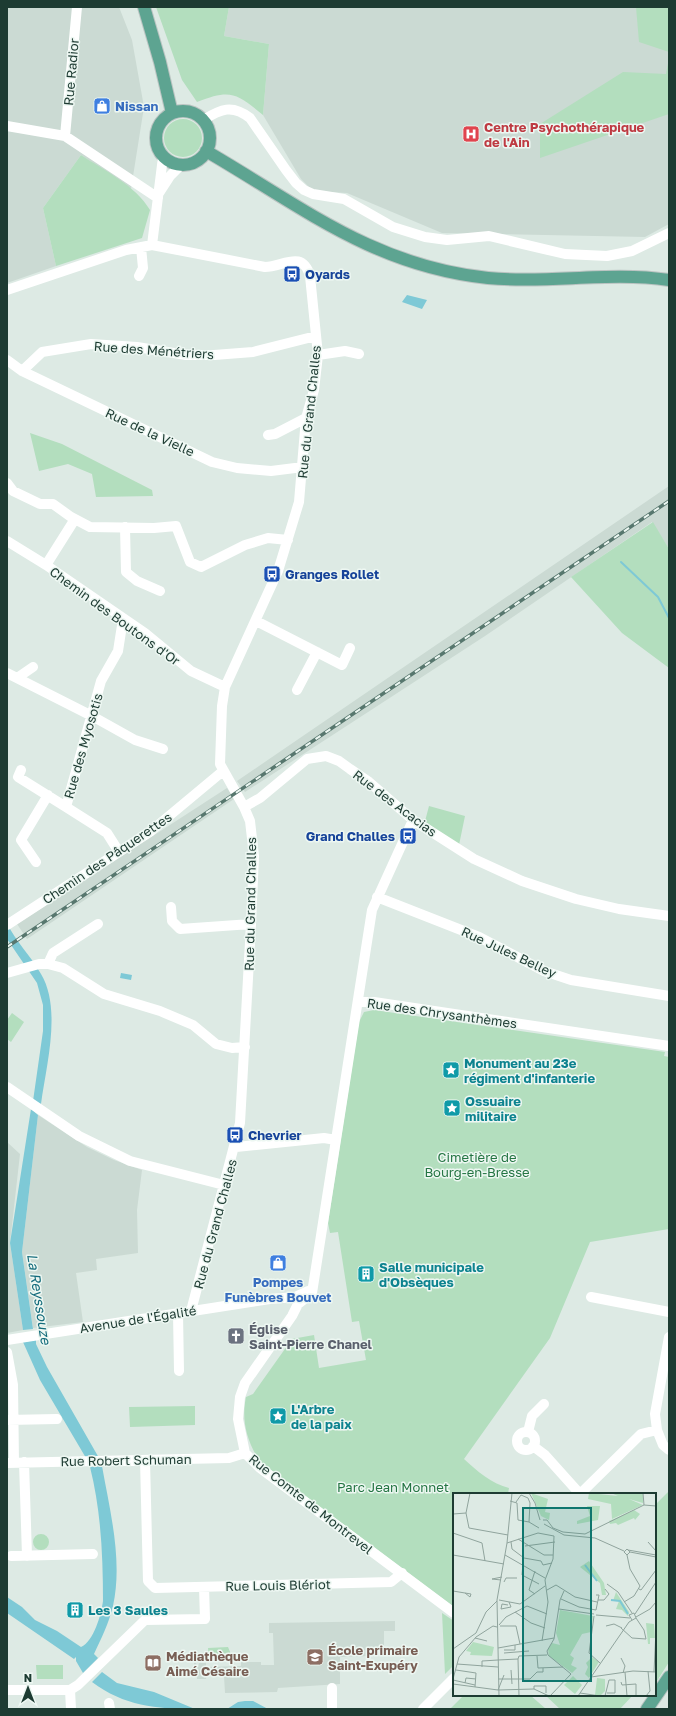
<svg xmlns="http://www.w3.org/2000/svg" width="676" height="1716" viewBox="0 0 676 1716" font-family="'Golos Text',sans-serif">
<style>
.built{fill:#cbdad3}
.green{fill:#b3debe}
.water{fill:#7ec9d6}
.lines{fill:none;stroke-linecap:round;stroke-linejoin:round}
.stream{stroke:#7ec9d6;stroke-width:2}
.major-casing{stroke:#bbc4c2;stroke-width:14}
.minor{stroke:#fff;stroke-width:10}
.major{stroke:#5da491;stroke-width:12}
.rail-casing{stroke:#57776e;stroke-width:3.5}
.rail{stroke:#edf7f2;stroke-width:2;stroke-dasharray:6;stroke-linecap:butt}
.labels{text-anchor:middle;stroke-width:3;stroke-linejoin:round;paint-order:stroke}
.street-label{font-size:13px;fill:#1d3b32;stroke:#edf7f2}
.shop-label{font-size:13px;font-weight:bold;fill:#366cbe;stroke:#edf7f2;text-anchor:start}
.health-label{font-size:13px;font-weight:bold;fill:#be3a42;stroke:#edf7f2;text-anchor:start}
.transit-label{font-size:13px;font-weight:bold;fill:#164399;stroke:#edf7f2;text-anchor:start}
.culture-label{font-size:13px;font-weight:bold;fill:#0d838f;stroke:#edf7f2;text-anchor:start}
.park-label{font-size:13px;fill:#247543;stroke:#edf7f2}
.worship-label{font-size:13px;font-weight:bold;fill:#5b616d;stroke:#edf7f2;text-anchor:start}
.education-label{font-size:13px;font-weight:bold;fill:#785e54;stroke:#edf7f2;text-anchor:start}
.water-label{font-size:14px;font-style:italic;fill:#136b7b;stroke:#edf7f2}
.inset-river{fill:none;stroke:#7ec9d6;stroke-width:2}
.inset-road{fill:none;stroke:#90a49d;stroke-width:1}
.view{fill:#0f766e;fill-opacity:0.15;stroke:#0f766e;stroke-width:2}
.inset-edge{fill:none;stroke:#1d3b32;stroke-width:2}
</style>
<rect width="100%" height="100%" fill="#ddeae4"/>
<path class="built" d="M7,7H119L132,40L144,107L131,189L81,155L43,208L56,266L7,283Z
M229,7H669V224L645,237L442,233L347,193L313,191L301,179L263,115L269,44L224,36Z
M669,486V549L652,522L485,636L245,792L237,781Z
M227,788L234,799L27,939L17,924Z
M38,1115L87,1147L114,1160L142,1170L137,1210L138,1253L96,1259L97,1270L76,1273L83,1322L33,1328L22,1252Z
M7,1142L20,1154L10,1243L23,1330L7,1333Z
M395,1621V1631H384V1645L373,1656L340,1657V1684L278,1688L277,1692L225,1693L224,1676H207L206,1679H197V1676H192V1667H194V1663H196L198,1667L199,1663H206V1667L241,1666V1662H261V1665H274L273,1633H269V1623Z"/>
<path class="green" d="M156,7H229L224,36L269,44L263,115C236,93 231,89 197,102L182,80Z
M636,7H669V52L639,42Z
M669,58V114L540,158V124L623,72L666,74Z
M164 138a19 19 0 1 1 38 0a19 19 0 1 1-38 0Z
M81,155C105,171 135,185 150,210L142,238L56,266L43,208Z
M30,433L62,444L152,490L153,496L96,497L92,474L68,464L39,471Z
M653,522L669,549V668L622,633L571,577Z
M429,806L465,816L459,845L424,825Z
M374,1010L665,1052L664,1056L669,1057V1229L590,1242L550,1338L464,1459C477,1471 492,1484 509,1488L508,1494H454V1607L260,1462C247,1441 241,1421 246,1397L253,1394L292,1339L314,1335L319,1368L366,1360L359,1321L352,1322L338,1232L330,1233L328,1223L359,1022L364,1012Z
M12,1013L24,1022L11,1042L7,1039V1020Z
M195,1406V1425L130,1427L129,1407Z
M669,1491V1662L657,1681L655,1679V1505Z
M33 1542a8 8 0 1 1 16 0a8 8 0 1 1-16 0Z
M442,1613L454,1621V1665L445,1674Z
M228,1647L233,1659L209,1660L208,1648Z
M36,1665H63V1679H37Z
M464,1695H530L546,1709H450Z
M545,1695H633L620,1709H560Z"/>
<path class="water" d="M407,295L427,300L422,309L402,302Z
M7,923C16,942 31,956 41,974C62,1009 46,1066 41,1104L33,1101L43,1031V1005L37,983L7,939Z
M121,973L132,975L131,980L120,978Z
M31,1109L38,1115L22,1252L33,1329L23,1330L10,1243Z
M36,1340V1344L47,1367L99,1458H86L40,1380L23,1342Z
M102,1466C110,1511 123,1561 113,1606C109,1623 101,1639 94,1654L98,1658L83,1673L76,1661V1657L74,1659L7,1613V1597L22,1607L35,1620L57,1631L81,1647C94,1641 101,1615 103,1601C103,1557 101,1510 90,1467Z
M102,1672L117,1683L154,1692L195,1709C156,1709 124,1706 92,1682Z
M245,1701H253L268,1709H227L238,1702Z"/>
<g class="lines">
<path class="stream" d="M621,562L658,597L669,618"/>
<g class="major-casing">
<path id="major" d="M144,7L160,62L172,113
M156 138a27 27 0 1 1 54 0a27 27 0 1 1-54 0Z
M206,151C301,206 373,266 488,278C548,284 609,271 669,280
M647,1709L669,1677"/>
</g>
<path class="minor" d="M203,120C221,109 232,104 250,118L286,170L296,183L304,190L313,194L344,199L393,227L425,237L447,240L489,236L565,254L607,256L632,251L669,233
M7,126L65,136L158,198
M65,136L77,7
M159,193L170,176L181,165
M152,245L163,157
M139,276L143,268L141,247
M7,290L126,250L152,245L265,267C283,267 302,249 310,276L318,355L314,390L306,418L299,502L278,571L225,687L222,706L220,764L244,807L250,821L254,856L251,924L240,1123L191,1311
M318,355L345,351L359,354
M7,360L22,371L212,462L237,468L271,471L303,467
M22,371L42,352L91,344L137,347L186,355H214L253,352L316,336
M268,435L275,434L306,418
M7,483L13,491L40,504H53L71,517L90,527L154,528L176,526L190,562L201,567L245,545L268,538L288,540
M125,527L126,572L137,581L160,591
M7,541L46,565L145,633L191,671L225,687
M46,565L75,519
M256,621L342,665L350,648
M7,673L92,716L135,740L163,749
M17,678L33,667
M297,690L317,652
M21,770L18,777L66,807
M244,807L260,798L307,759L326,756L339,761L350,769L369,782L413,820L474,859L522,881L576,899L619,909L669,916
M413,820L372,910L312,1293L298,1304L292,1316L245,1383L240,1397L238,1419L245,1453L260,1468L454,1613
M119,852L107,833L66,807L101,681L118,651L123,619
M36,862L21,840L48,795
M377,897L479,937L544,971L571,980L669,996
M171,907L172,921L180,929L251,924
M7,925L151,831L223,771
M48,964L53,953L98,924
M7,973L39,964H48L63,968L104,994L160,1011L193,1025L216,1044L232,1048L245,1047
M358,1002H374L669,1046
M7,1087L79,1136L130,1161L224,1185
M236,1147L324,1138L336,1140
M591,1297L669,1312
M178,1313L179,1371
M669,1337L655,1414L657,1430L663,1445L669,1450
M7,1340L270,1299L295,1297L308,1291
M7,1352L13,1385L14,1463
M7,1420L57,1419
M528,1432L532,1416L544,1404
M517 1441a9 9 0 1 1 18 0a9 9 0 1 1-18 0Z
M533,1446L545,1455L580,1494
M145,1460L148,1581L155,1588L391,1582L402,1573
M24,1462L27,1556
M7,1463L229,1458L245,1453
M580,1494L641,1434L657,1430
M11,1556L93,1554
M332,1688V1709
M7,1690H70
M70,1690L78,1685L145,1620L205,1619L204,1587
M70,1690L71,1709
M109,1703L110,1709
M423,1709L454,1678"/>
<use href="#major" class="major"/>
<g class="rail-casing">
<path id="rail" d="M7,947L669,501"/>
</g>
<use href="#rail" class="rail"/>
</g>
<defs>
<g id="shop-square" transform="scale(0.9)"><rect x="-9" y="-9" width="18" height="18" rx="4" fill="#3f7fe0" stroke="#edf7f2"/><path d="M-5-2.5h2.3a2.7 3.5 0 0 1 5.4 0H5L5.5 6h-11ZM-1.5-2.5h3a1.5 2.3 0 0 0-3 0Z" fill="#fff"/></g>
<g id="hospital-square" transform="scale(0.9)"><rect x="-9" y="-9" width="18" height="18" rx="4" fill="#e0444e" stroke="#edf7f2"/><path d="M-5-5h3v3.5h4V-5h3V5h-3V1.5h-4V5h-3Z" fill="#fff"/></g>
<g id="bus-square" transform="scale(0.9)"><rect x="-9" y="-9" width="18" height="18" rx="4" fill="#1a4fb4" stroke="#edf7f2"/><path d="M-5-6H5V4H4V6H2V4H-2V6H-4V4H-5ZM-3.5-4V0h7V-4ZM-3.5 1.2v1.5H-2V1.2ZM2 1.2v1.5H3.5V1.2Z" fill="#fff"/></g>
<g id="sight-square" transform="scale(0.9)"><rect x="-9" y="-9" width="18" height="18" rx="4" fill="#0f9aa8" stroke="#edf7f2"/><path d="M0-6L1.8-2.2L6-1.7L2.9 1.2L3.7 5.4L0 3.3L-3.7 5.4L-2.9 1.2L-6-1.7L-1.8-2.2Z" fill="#fff"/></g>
<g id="building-square" transform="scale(0.9)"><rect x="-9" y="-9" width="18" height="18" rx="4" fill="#0f9aa8" stroke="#edf7f2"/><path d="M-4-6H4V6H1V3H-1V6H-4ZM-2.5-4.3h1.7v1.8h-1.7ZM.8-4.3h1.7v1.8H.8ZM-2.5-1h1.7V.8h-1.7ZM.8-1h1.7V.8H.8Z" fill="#fff"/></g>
<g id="church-square" transform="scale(0.9)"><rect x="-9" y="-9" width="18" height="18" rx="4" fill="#6b7280" stroke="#edf7f2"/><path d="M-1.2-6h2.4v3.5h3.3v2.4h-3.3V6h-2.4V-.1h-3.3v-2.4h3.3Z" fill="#fff"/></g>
<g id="school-square" transform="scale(0.9)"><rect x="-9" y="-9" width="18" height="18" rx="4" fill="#8d6e63" stroke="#edf7f2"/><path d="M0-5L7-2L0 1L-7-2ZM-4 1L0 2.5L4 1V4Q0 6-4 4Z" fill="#fff"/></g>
<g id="library-square" transform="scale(0.9)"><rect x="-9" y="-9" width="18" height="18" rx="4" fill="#8d6e63" stroke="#edf7f2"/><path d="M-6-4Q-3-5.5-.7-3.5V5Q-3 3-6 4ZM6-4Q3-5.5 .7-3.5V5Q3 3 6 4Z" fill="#fff"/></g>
</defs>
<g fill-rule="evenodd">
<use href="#shop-square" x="102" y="106"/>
<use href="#hospital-square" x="471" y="134"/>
<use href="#bus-square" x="292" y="274"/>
<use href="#bus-square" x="272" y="574"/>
<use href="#bus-square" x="408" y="836"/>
<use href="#sight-square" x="451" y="1070"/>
<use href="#sight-square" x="452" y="1108"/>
<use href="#bus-square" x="235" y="1135"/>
<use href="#shop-square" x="278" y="1263"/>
<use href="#building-square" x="366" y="1274"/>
<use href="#church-square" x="236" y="1336"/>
<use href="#sight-square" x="278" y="1416"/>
<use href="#building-square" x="75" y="1610"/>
<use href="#school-square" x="315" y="1657"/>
<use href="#library-square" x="153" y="1663"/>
</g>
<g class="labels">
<g class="street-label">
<text transform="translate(71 72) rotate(-85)" y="5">Rue Radior</text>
<text transform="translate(154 350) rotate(4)" y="5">Rue des Ménétriers</text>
<text transform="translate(309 412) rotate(-84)" y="5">Rue du Grand Challes</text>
<text transform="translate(150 432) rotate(25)" y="5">Rue de la Vielle</text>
<text transform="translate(115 616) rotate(36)" y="5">Chemin des Boutons d'Or</text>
<text transform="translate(83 746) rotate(-74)" y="5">Rue des Myosotis</text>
<text transform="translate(395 803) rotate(37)" y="5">Rue des Acacias</text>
<text transform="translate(107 858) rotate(-34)" y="5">Chemin des Pâquerettes</text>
<text transform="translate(250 904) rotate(-89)" y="5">Rue du Grand Challes</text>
<text transform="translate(509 952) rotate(25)" y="5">Rue Jules Belley</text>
<text transform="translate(442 1013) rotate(8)" y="5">Rue des Chrysanthèmes</text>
<text transform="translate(215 1224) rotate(-75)" y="5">Rue du Grand Challes</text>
<text transform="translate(138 1319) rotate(-9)" y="5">Avenue de l'Égalité</text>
<text transform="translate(126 1460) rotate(-1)" y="5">Rue Robert Schuman</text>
<text transform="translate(311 1504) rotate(38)" y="5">Rue Comte de Montrevel</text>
<text transform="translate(278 1585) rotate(-1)" y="5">Rue Louis Blériot</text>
</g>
<g class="shop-label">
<text x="115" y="111">Nissan</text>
<text x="278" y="1287" text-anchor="middle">Pompes<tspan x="278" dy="15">Funèbres Bouvet</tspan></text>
</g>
<g class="health-label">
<text x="484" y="132">Centre Psychothérapique<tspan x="484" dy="15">de l'Ain</tspan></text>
</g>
<g class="transit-label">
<text x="305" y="279">Oyards</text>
<text x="285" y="579">Granges Rollet</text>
<text x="395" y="841" text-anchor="end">Grand Challes</text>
<text x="248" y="1140">Chevrier</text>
</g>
<g class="culture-label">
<text x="464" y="1068">Monument au 23e<tspan x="464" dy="15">régiment d'infanterie</tspan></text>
<text x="465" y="1106">Ossuaire<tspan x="465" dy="15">militaire</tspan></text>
<text x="379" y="1272">Salle municipale<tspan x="379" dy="15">d'Obsèques</tspan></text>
<text x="291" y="1414">L'Arbre<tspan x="291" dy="15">de la paix</tspan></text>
<text x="88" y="1615">Les 3 Saules</text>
</g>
<g class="park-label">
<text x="477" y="1162">Cimetière de<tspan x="477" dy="15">Bourg-en-Bresse</tspan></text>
<text x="393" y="1492">Parc Jean Monnet</text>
</g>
<g class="worship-label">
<text x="249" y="1334">Église<tspan x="249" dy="15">Saint-Pierre Chanel</tspan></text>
</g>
<g class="education-label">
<text x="328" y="1655">École primaire<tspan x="328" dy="15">Saint-Exupéry</tspan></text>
<text x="166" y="1661">Médiathèque<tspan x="166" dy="15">Aimé Césaire</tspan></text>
</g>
<g class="water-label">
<text transform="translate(39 1299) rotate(81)" y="5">La Reyssouze</text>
</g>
</g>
<g transform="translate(453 1493)">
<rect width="203" height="203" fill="#ddeae4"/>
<path d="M78,0L95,6L92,19L97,20L96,27L88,23ZM136,0L165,3L158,0H190V10L176,6L190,12L159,26L158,11L135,6ZM134,13H147L145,27L124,31V28L137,23ZM181,17L187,21L182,27L181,25L165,32L163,30L157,31L156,28ZM136,68L151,90L153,102H149L147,90L127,74ZM163,99L176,119L175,123L169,117L163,116L166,108H160ZM107,117L140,123L138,139L129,141L117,162L121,165L118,172L124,175L119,180L96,163L95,156L99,150L107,152L103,140ZM193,130L201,131L202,145H197V151H195ZM20,149L41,154L39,163L17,162L18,159L13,158ZM139,164L146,169L136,185L132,181L135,174L133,170ZM120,183L129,192L122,201L111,192ZM144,185L152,186V198L148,202H142Z" fill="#b3debe"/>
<path class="inset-river" d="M132,72L144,88M158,107L167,108L175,121"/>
<path class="inset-road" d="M17,0L13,20L16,35L55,42M76,0L82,10L87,27M190,0L191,12M57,8L64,10L65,27L76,29L86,35M63,9L68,2L75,5L77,10L76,29M0,21L13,20M90,27H94L100,35L110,39L132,41L191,12L203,13M91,31L111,42L142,45L171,58M0,40L29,50L32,68M65,46L91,62H100M58,49L59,56L71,65L88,68L90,72L99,70M195,49L203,58M54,50L85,40L101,43L100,66L92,87L95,109L89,148M72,53L102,49M175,57L203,62M177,59L174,62L171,59L174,56L177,59L203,64M0,62L51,71M52,62L92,85M70,70L69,82L86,91M48,87L39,86L49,84M51,89L53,85H64M154,91L165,99L179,120M186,96L188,97L203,77M94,97L103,92L122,104L144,109M0,98L18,101L17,104L12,100M82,101L76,97L82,78M143,102H146L143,117M108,106L126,114L143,117M46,107L67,111L92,93M145,107H151L156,101L152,96M171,109L181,103L187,93L177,76L174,62M55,112L49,111L48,116L58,114L56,109M106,116L141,121M62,119L78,130L92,135M182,121L203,89M143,122L177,125M183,124L197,116L203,109M46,132L53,124L74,113L94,121M47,133H63L67,151M153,133L161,131L169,135M168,135L179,145L193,146L191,137L183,125M22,145L34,148M45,155L101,145M0,156L23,140L33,119L44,108M51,157H62V152M51,160L76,158M136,160L141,123M136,160L147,170M84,163L85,175L110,174M168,165L172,173L170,180M65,166L66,203M65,166L66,163L94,162M45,167L65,166M4,171L45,174M29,174V168L45,167M3,177L23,180L22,194M58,177L59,191M172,179L174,203M201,179L203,137M138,184L180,178L203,179M0,186L6,164L23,144L40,133L44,134M45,186H77M77,186L84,179H90V175M0,187L22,192M168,189L169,192L183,191V202M12,190L13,185L23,186M0,191L45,197L81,196L96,203M81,196V193H93V200M45,197L51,182M127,200L147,203M46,203L44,107L54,50L59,0M97,203L118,181L95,162L94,158L101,146L107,107L111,98M125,203L176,129L183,125L181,120L176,122L179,127M152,203L156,187H162V200H154M193,203L197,198L195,178"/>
<path class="view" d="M70,15H138V188H70Z"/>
<rect width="203" height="203" class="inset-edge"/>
</g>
<rect width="676" height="1716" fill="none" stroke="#1d3b32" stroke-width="16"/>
<g transform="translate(28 1688)" stroke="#edf7f2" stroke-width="3" paint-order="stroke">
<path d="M0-3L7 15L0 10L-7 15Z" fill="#1d3b32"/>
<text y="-6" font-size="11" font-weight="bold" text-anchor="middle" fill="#1d3b32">N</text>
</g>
</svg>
